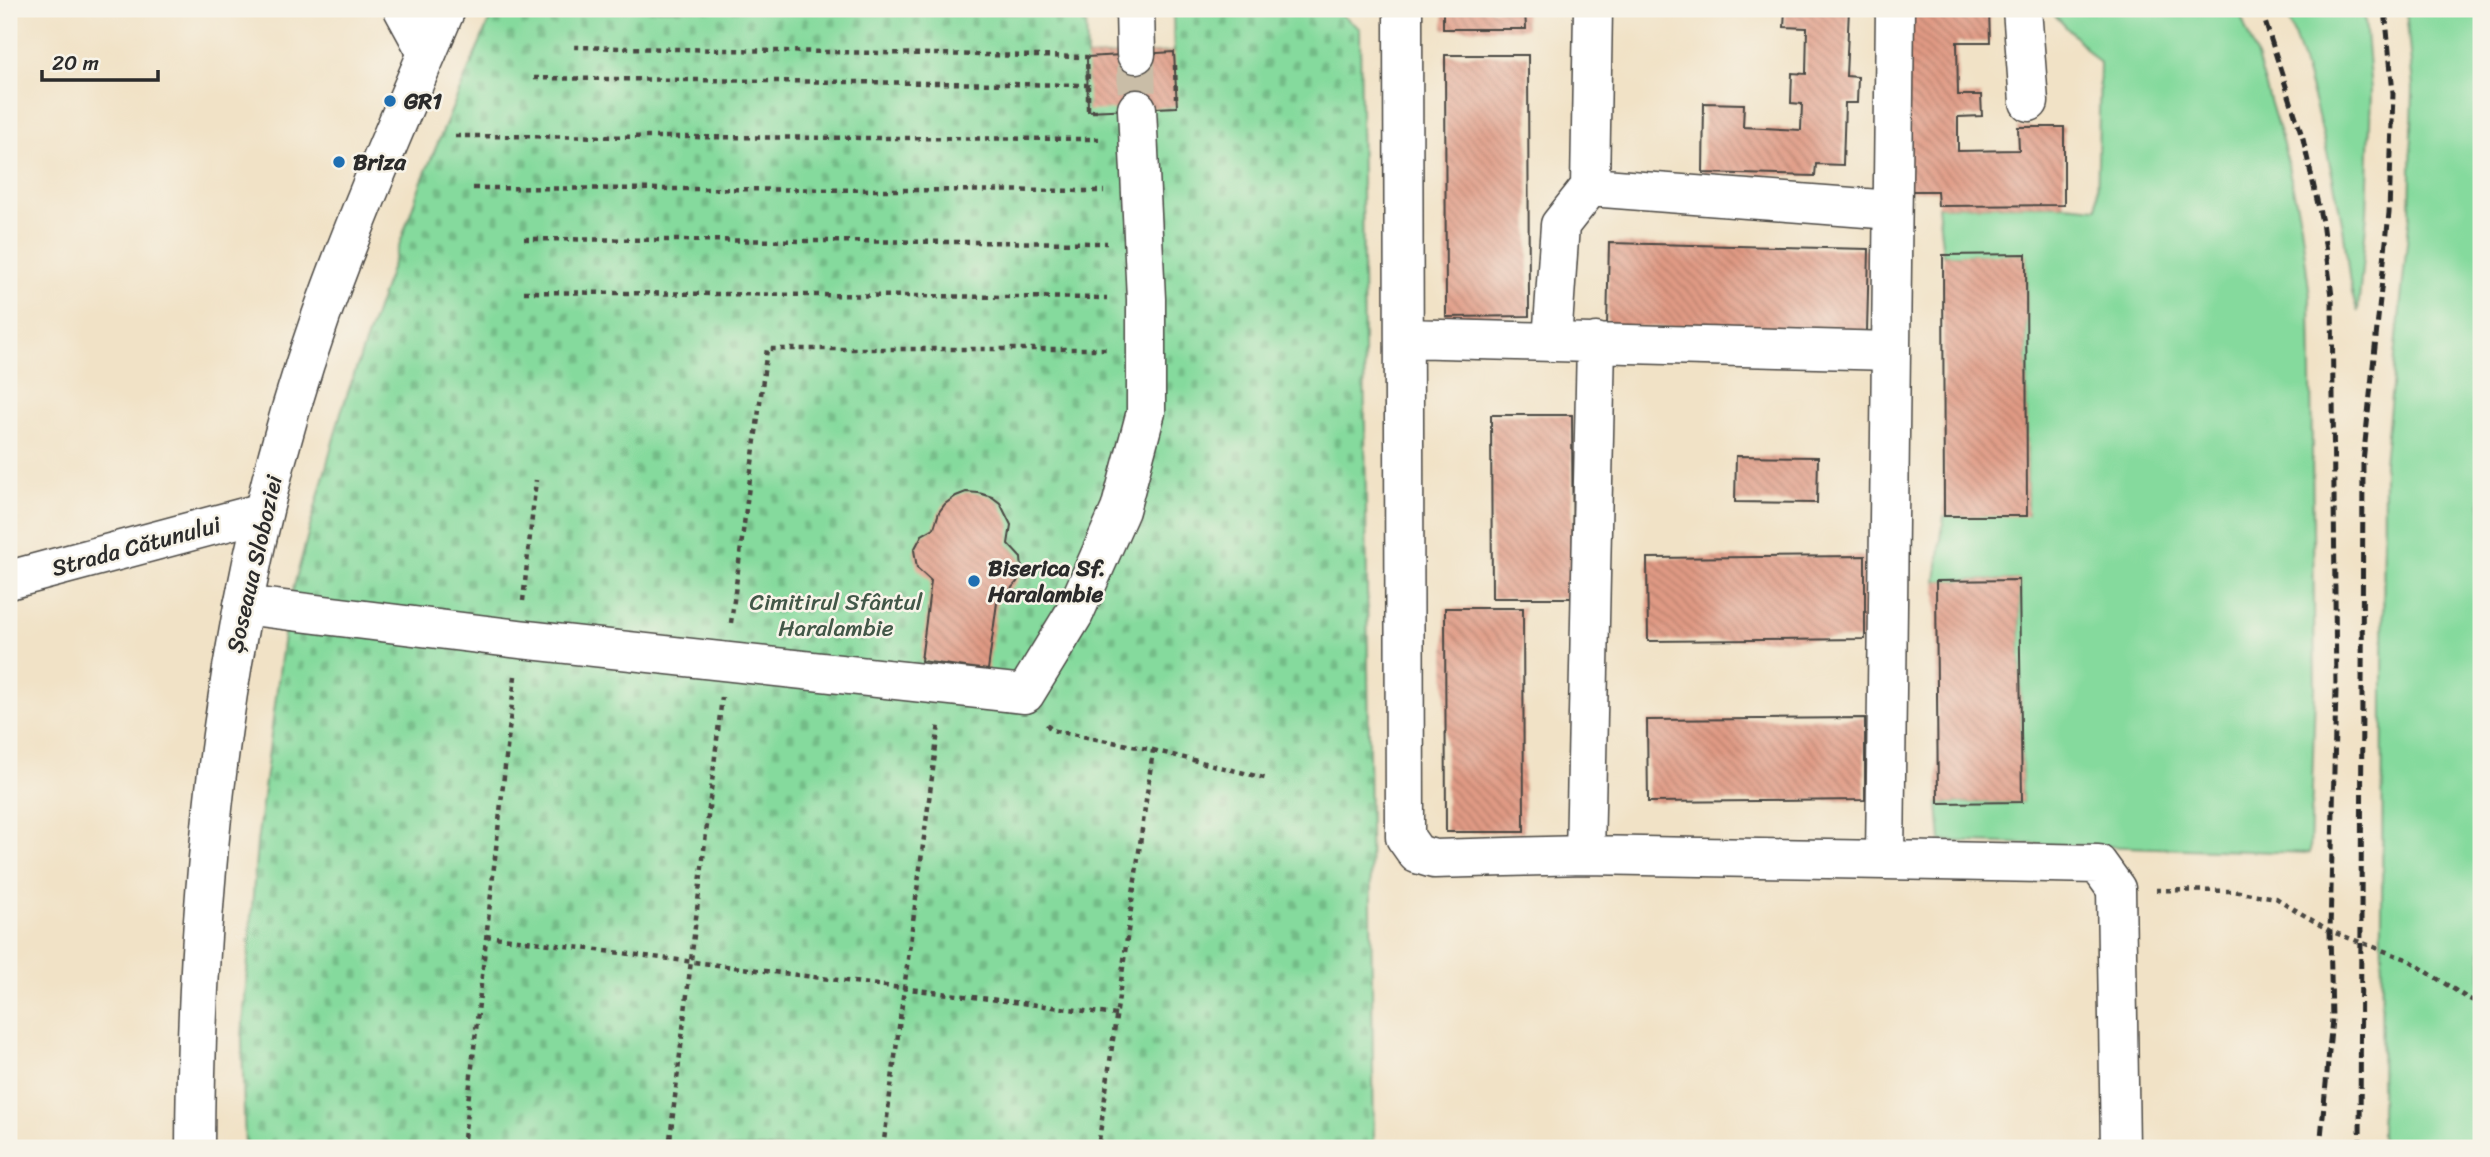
<svg xmlns="http://www.w3.org/2000/svg" width="2490" height="1157" viewBox="0 0 2490 1157" font-family="Sriracha,sans-serif">
<style>
.green{fill:#85da9d;stroke:#588264;stroke-width:2}
.cemetery{fill:url(#cemetery-stones);stroke:#588264;stroke-width:2}
.building{fill:url(#building-back-hatch)}
.lines{fill:none;stroke-linecap:round;stroke-linejoin:round}
.minor-tunnel{stroke:#c9bda7;stroke-width:38;stroke-dasharray:38 19;stroke-linecap:butt}
.minor-casing{stroke:#494642;stroke-width:41}
.major-casing{stroke:#494642;stroke-width:41}
.path{stroke:#494642;stroke-width:4.5;stroke-dasharray:5 5;stroke-linecap:butt}
.minor{stroke:#fff;stroke-width:38}
.major{stroke:#fff;stroke-width:38}
.rail{stroke:#2b2b2b;stroke-width:5;stroke-dasharray:10 5;stroke-linecap:butt}
.poi-dot{fill:#1f6fb2;stroke:#f7f3e8;stroke-width:2.5}
.labels{text-anchor:middle;stroke-width:5;stroke-linejoin:round;paint-order:stroke}
.poi-label{font-size:23px;font-weight:bold;fill:#2b2b2b;stroke:#f7f3e8;text-anchor:start}
.street-label{font-size:23px;fill:#2b2b2b;stroke:#f7f3e8}
.park-label{font-size:23px;fill:#425748;stroke:#f7f3e8}
</style>
<defs>
<pattern id="cemetery-stones" width="16" height="16" patternUnits="userSpaceOnUse" patternTransform="scale(1.75)"><rect width="16" height="16" fill="#85da9d"/><path d="M2 7V4a2 2 0 0 1 4 0v3zM10 15v-3a2 2 0 0 1 4 0v3z" fill="#73bb87"/></pattern>
<pattern id="building-back-hatch" width="6" height="6" patternUnits="userSpaceOnUse" patternTransform="scale(1.75)"><rect width="6" height="6" fill="#e09a84"/><path d="M-1 5l2 2M0 0l6 6M5-1l2 2" fill="none" stroke="#b67e6c"/></pattern>
</defs>
<rect width="100%" height="100%" fill="#f7f3e8"/>
<filter id="ink" filterUnits="userSpaceOnUse"><feTurbulence type="fractalNoise" baseFrequency=".0143" numOctaves="2"/><feDisplacementMap in="SourceGraphic" scale="14" xChannelSelector="R" yChannelSelector="G"/><feConvolveMatrix kernelMatrix="1 2 1 2 8 2 1 2 1" color-interpolation-filters="sRGB"/></filter>
<filter id="wash" filterUnits="userSpaceOnUse"><feTurbulence type="fractalNoise" baseFrequency=".00686" numOctaves="4" result="noise"/><feDisplacementMap in="SourceGraphic" scale="28" xChannelSelector="R" yChannelSelector="G"/><feGaussianBlur stdDeviation="1.57" result="paint"/><feColorMatrix in="noise" values="0 0 0 0 0 0 0 0 0 0 0 0 0 0 0 0 0 1.4 0 .05"/><feComposite in="paint" operator="in"/></filter>
<g filter="url(#wash)">
<rect width="100%" height="100%" fill="#f1e2c6"/>
<path class="green" d="M2049,9H2238L2257,57L2283,144L2301,224L2310,297L2315,688L2310,853L1941,841L1938,803L2022,802L2019,580L1936,581L1944,516L2027,515L2026,255H1943L1938,206L2064,205L2097,208L2100,63Z
M2285,9H2364L2371,91L2367,213L2358,312C2346,282 2348,249 2341,217C2327,146 2310,77 2285,9Z
M2406,9H2481V1148H2382L2381,1133L2384,463L2410,214L2413,88Z"/>
<path class="cemetery" d="M494,9H767L1086,14L1087,57L1174,52L1173,9H1334L1360,29L1374,1148H245L242,1038L257,843L287,612L341,412L421,183Z"/>
<g id="blocks">
<path class="building" d="M1443,9H1525L1526,29H1443Z
M1785,9H1849L1846,76L1858,77L1857,103H1845L1843,165L1816,164L1815,176L1703,173L1704,103L1744,104L1743,127L1801,130L1802,104L1791,103L1792,73L1806,74L1807,28L1784,27Z
M1903,9H1989L1990,42H1957L1958,95H1981L1982,116L1958,117V151L2019,150L2018,127H2064V205L1938,206L1937,191H1906Z
M1174,52L1177,107L1088,111L1087,57Z
M1445,55H1528L1529,316L1446,317Z
M1609,243L1869,249L1867,332L1607,326Z
M2026,254L2027,516H1944L1943,255Z
M1491,415H1572L1573,598H1492Z
M1736,456L1818,457L1817,503L1735,502Z
M966,492L979,493L992,497L1000,503L1011,525L1008,544L1021,558L1022,570L1017,582L1009,591L998,595L988,670L921,661L931,581L917,568L914,550L922,535L934,528L939,512L945,504L956,496Z
M1865,556V639L1648,641L1647,558Z
M2019,580L2022,802L1938,803L1936,581Z
M1445,608H1523L1524,832H1446Z
M1865,718V800L1648,802L1647,720Z"/>
</g>
</g>
<g filter="url(#ink)">
<use href="#blocks" fill-opacity="0" stroke="#494642" stroke-width="2"/>
<g class="lines">
<path class="minor-tunnel" d="M1136,54L1137,109"/>
<g class="minor-casing">
<path id="minor" d="M403,9L427,53
M1135,9L1136,54
M1403,9L1405,837L1417,854L1434,859L1585,855L1885,860
M1895,9L1885,860L2098,864L2116,889L2120,1148
M2022,9L2029,102
M1590,187L1892,210
M1404,338L1891,351
M1552,341L1560,225L1590,187L1593,9
M9,580L263,512
M243,605L519,639L1025,694L1074,614L1120,510L1146,412V299L1137,109
M1585,855L1596,342"/>
</g>
<g class="major-casing">
<path id="major" d="M195,1148C196,867 227,582 321,316C358,212 403,110 446,9"/>
</g>
<path class="path" d="M1175,65L1176,98
M534,78L1088,85L1087,57L573,47
M1088,85V111H1100
M455,136L1099,139
M473,188L1104,191
M524,239L1107,243
M524,292L1107,298
M523,601L536,480
M731,623L767,349H1108
M1047,724L1051,730L1153,750L1098,1148
M1153,750L1268,779
M2156,890L2233,891L2276,898L2330,931L2409,960L2467,998L2481,1004
M486,936L1117,1015
M463,1148L515,676
M669,1148L722,697
M883,1148L939,724"/>
<use href="#minor" class="minor"/>
<use href="#major" class="major"/>
<path class="rail" d="M2261,9L2303,139L2322,222L2332,296L2336,690L2330,931L2332,1019L2320,1148
M2360,1148L2363,462L2389,213L2393,93L2385,9"/>
</g>
</g>
<g class="poi-dot">
<circle cx="390" cy="101" r="7"/>
<circle cx="339" cy="162" r="7"/>
<circle cx="974" cy="581" r="7"/>
</g>
<g class="labels">
<g class="poi-label">
<text x="404" y="109">GR1</text>
<text x="353" y="170">Briza</text>
<text x="988" y="576">Biserica Sf.<tspan x="988" dy="26">Haralambie</tspan></text>
</g>
<g class="street-label">
<text transform="translate(136 546) rotate(-15)" y="8">Strada Cătunului</text>
<text transform="translate(254 564) rotate(-77)" y="8">Șoseaua Sloboziei</text>
</g>
<g class="park-label">
<text x="836" y="610">Cimitirul Sfântul<tspan x="836" dy="26">Haralambie</tspan></text>
</g>
</g>
<rect width="2490" height="1157" fill="none" stroke="#f7f3e8" stroke-width="35"/>
<path d="M42 70v10h116v-10" fill="none" stroke="#2b2b2b" stroke-width="3.5"/>
<text x="52" y="70" font-size="21" fill="#2b2b2b" stroke="#f7f3e8" stroke-width="5" paint-order="stroke">20 m</text>
</svg>
